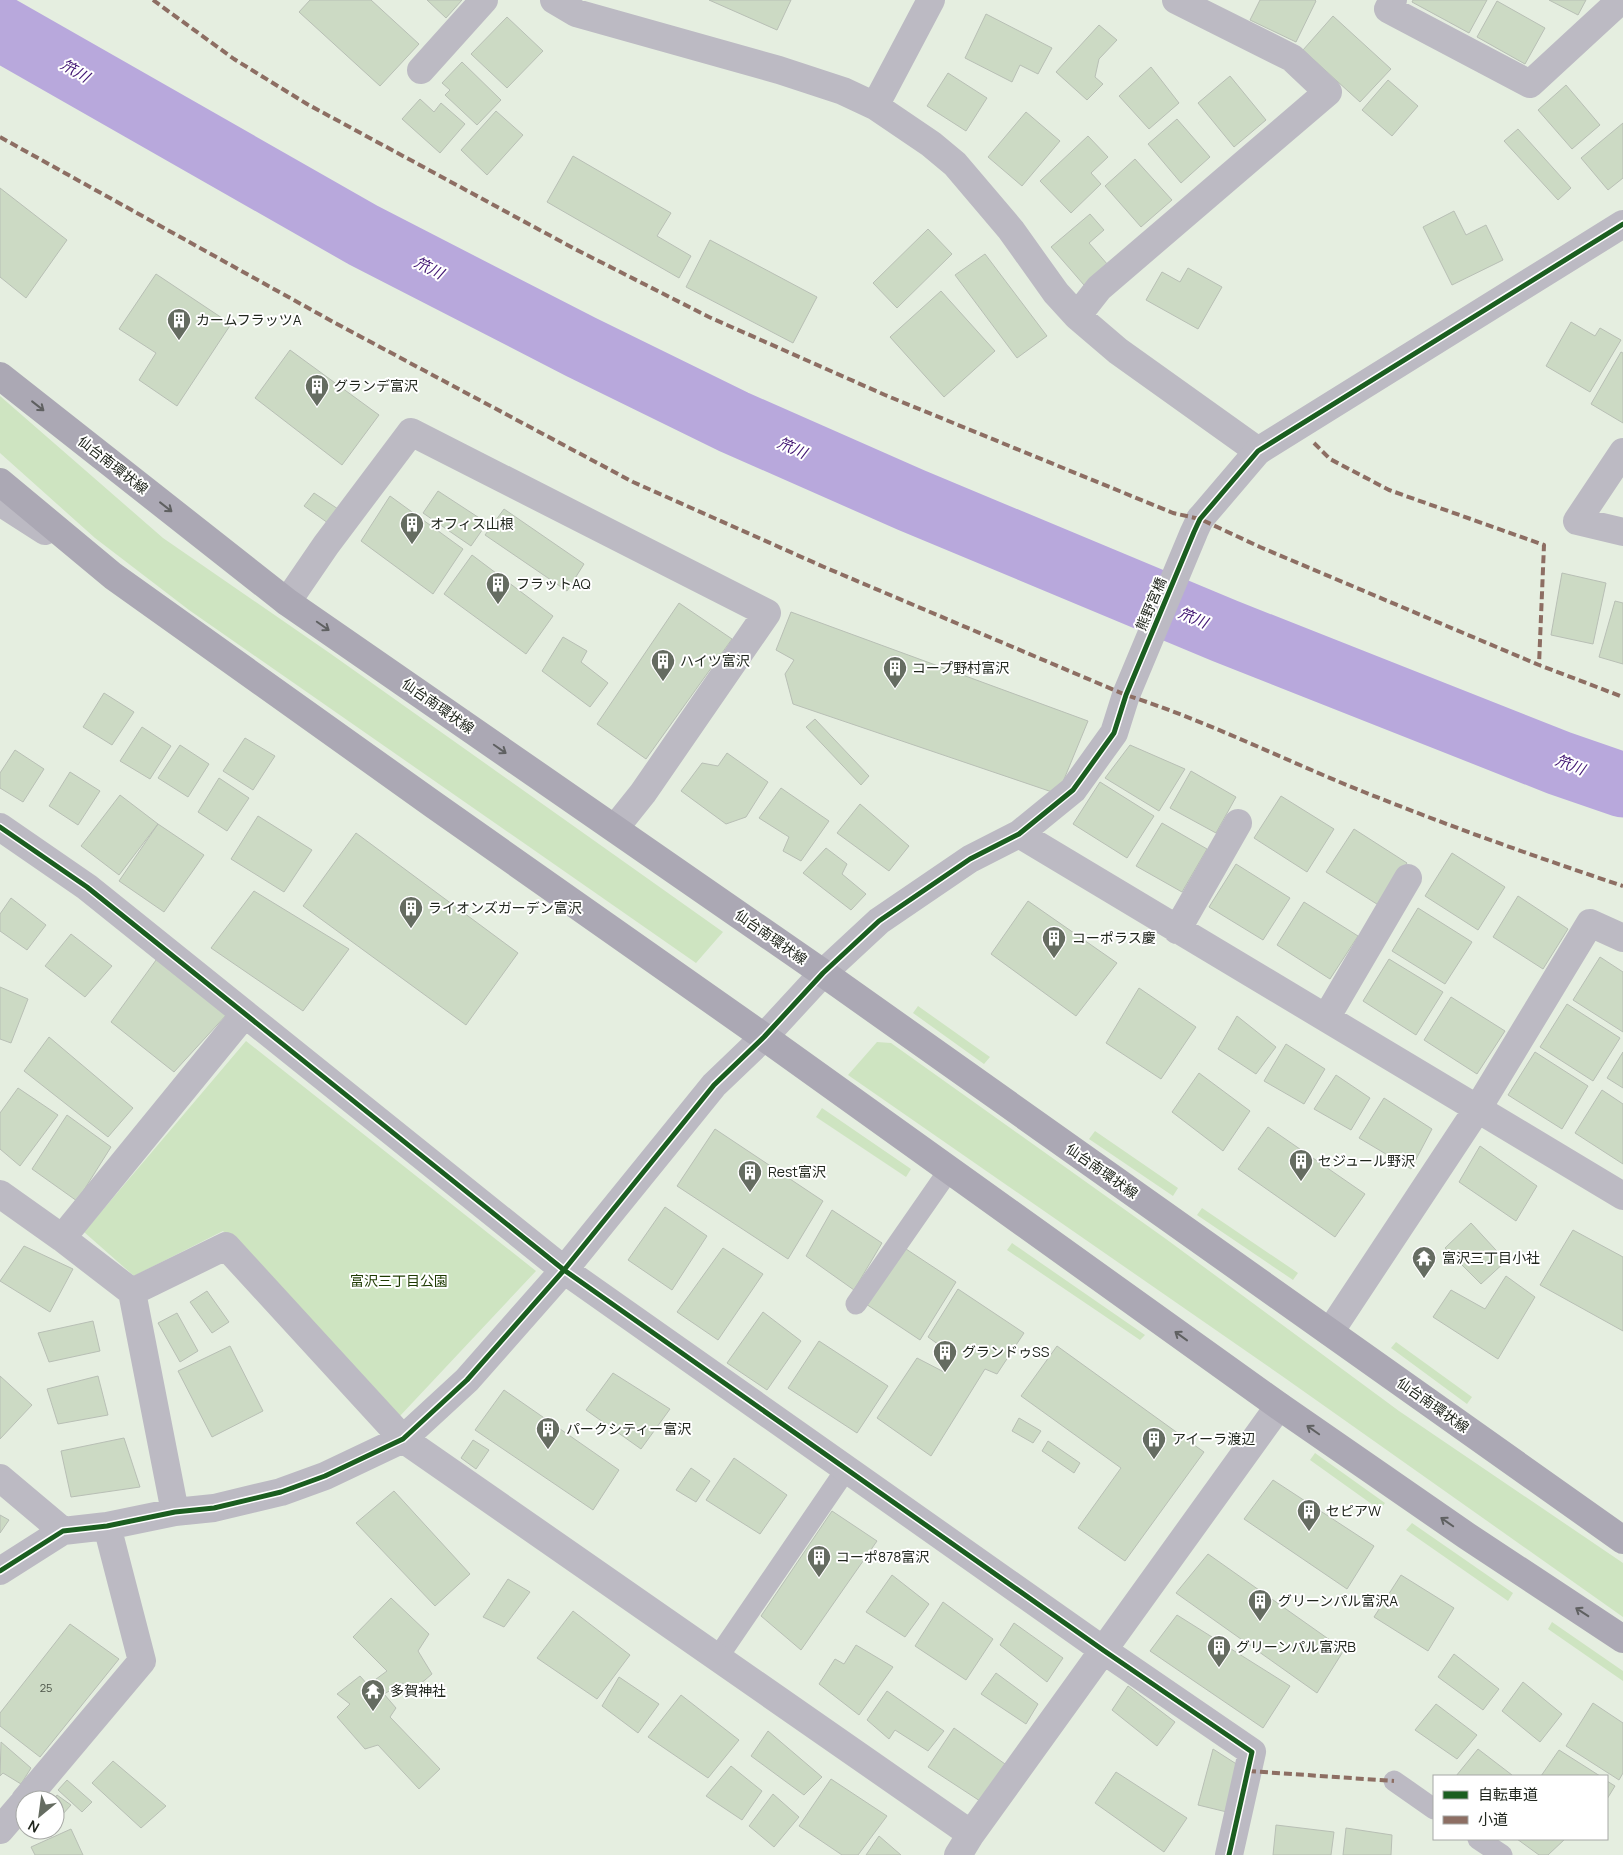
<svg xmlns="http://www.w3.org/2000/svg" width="1623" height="1855" viewBox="0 0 1623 1855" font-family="Manrope,'Noto Sans JP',sans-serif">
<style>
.green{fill:#cee4c1}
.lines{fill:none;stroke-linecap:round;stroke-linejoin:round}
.river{stroke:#b8a8dc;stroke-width:65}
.building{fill:#ccdac4;stroke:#b8bfb5}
.service{stroke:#bcbac3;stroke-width:21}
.minor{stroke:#bcbac3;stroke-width:28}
.tertiary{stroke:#bcbac3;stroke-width:28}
.primary{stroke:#aba8b4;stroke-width:28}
.quiet{stroke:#8d6e63;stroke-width:4;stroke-dasharray:8 4;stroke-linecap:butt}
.cycleway-casing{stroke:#fff;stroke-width:8}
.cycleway{stroke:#1b5e20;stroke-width:5}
.oneway{stroke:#5f6061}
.labels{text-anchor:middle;stroke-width:4;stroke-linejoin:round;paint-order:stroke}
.number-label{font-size:11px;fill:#4b5347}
.poi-label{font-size:14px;fill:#20261d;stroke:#fff;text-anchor:start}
.street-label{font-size:14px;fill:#20261d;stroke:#fff}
.park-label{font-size:14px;fill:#1d3a01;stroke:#fff}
.water-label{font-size:15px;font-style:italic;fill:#401472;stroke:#fff}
</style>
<rect width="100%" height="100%" fill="#e5eee0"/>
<path class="green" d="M0,396L163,538L331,654L723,932L696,963L189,610L95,538L0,453Z
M918,1006L990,1057L984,1064L913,1013Z
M246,1041L536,1271L399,1417L223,1231L134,1276L84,1232Z
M877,1042L891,1043L1166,1239L1399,1411L1623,1563V1617L1282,1376L848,1075Z
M822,1108L911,1169L906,1177L816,1117Z
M1095,1131L1178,1188L1173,1196L1089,1139Z
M1202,1208L1298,1273L1293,1280L1197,1215Z
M1012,1243L1145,1335L1140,1340L1007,1250Z
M1396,1342L1472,1397L1467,1404L1391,1348Z
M1315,1453L1385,1503L1380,1510L1310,1460Z
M1412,1523L1513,1593L1508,1601L1406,1530Z
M1552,1622L1623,1671V1681L1548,1629Z"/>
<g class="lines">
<path class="river" d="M0,28L363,235L581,347L734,422L911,500L1225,631L1559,763L1623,785"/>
</g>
<path class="building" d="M310,0H371L419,44L380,86L299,12Z
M427,0H462L446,18Z
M709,0H791L777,30Z
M1260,0H1315L1316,1L1296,42L1250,20Z
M1413,0H1487L1469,33L1412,2Z
M1549,0H1586L1578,15Z
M1497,1L1545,28L1525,64L1477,37Z
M986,14L1052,48L1038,74L1020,65L1012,82L965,58Z
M1333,16L1391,69L1360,102L1303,50Z
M507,17L543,51L507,88L471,54Z
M1099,25L1117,40L1099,59L1095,77L1103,84L1087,100L1056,72Z
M462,62L501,100L477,125L445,95L450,90L442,83Z
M1151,67L1179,103L1149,129L1119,96Z
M948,73L987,98L966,131L927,106Z
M1230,76L1266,120L1234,147L1198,103Z
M1388,80L1418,106L1392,136L1362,110Z
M1566,85L1600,125L1572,149L1538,110Z
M420,99L434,112L441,103L465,124L440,153L402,119Z
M496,111L523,135L487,175L461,150Z
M1026,112L1060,141L1022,186L988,157Z
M1177,119L1210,157L1181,183L1148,144Z
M1623,123V178L1608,190L1581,158Z
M1518,129L1571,188L1558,200L1504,141Z
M1088,136L1108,157L1091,173L1101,184L1071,213L1040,181Z
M573,156L671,213L657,236L691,256L679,278L547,202Z
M1135,159L1172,200L1141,227L1105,186Z
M0,188L67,240L26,298L0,277Z
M1454,211L1466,235L1486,225L1503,260L1452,285L1423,227Z
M1090,214L1104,230L1089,243L1108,265L1084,285L1051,247Z
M928,229L952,254L897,308L873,283Z
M710,240L817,297L793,343L686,287Z
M985,254L1047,336L1017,358L955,275Z
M1188,268L1222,287L1198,329L1146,300L1162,272L1180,282Z
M156,274L231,324L177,406L139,380L156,353L119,329Z
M941,291L995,351L944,397L890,337Z
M1571,322L1595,336L1600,328L1621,340L1590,392L1546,366Z
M290,350L379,415L342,465L255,398Z
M1621,352L1623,353V423L1591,404Z
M438,491L487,523L471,546L423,513Z
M314,493L338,509L328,523L304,506Z
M390,496L463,549L433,594L361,541Z
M504,509L584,564L567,591L485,535Z
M472,555L553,616L526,654L444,594Z
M1562,573L1606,583L1593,644L1551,635Z
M1615,601L1623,603V664L1599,657Z
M679,603L732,639L646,759L597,724Z
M791,612L1088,721L1058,794L793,704L785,674L794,660L776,650Z
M563,637L587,651L581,662L608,683L590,707L542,671Z
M104,693L134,712L112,745L83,727Z
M815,719L869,776L861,785L806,727Z
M142,727L171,746L150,779L120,761Z
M245,738L275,756L253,790L223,771Z
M180,745L209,764L188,797L158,778Z
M1130,745L1185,769L1159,811L1105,778Z
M15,750L44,769L23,802L0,788V773Z
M727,753L768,782L746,817L726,824L681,791L702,763L718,766Z
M1191,771L1236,797L1216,833L1170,808Z
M70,772L100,791L78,825L49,806Z
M219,778L249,798L227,831L198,812Z
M1100,782L1154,816L1127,858L1073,824Z
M781,788L829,821L801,861L783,851L789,837L759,818Z
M120,795L158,824L119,875L81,846Z
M1281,796L1334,829L1307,872L1254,838Z
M860,804L909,846L889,871L837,833Z
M258,816L312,850L284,892L231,859Z
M1162,823L1207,849L1182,892L1136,866Z
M158,824L204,855L164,912L119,881Z
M1354,829L1407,863L1380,906L1326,872Z
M356,833L518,953L466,1025L303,906Z
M826,848L847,864L842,874L866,894L851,910L803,873Z
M1452,853L1505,887L1478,930L1425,896Z
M1236,864L1290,898L1263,940L1209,907Z
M254,891L349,949L303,1011L211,948Z
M1518,896L1568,929L1543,969L1493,937Z
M11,898L46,925L27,950L0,931V914Z
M1028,901L1117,963L1076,1016L991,954Z
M1304,902L1358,936L1330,979L1277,945Z
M1418,908L1472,942L1445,984L1392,951Z
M71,934L112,966L85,997L45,966Z
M159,956L228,1013L174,1072L111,1022Z
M1600,957L1623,972V1032L1573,1000Z
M1389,959L1443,992L1416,1035L1363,1001Z
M0,987L28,999L11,1043L0,1039Z
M1139,988L1196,1027L1161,1079L1106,1043Z
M1451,997L1505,1031L1477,1074L1424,1040Z
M1567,1004L1620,1038L1593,1081L1540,1047Z
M1237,1016L1276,1047L1256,1074L1218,1049Z
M49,1037L133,1108L108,1137L24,1071Z
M1286,1044L1325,1069L1304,1104L1264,1081Z
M1535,1052L1588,1086L1562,1129L1508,1095Z
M1623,1052V1088L1607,1078Z
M1199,1073L1250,1111L1223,1151L1172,1112Z
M1336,1075L1370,1098L1351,1130L1314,1109Z
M18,1088L58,1115L20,1166L0,1149V1113Z
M1602,1090L1623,1104V1164L1575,1133Z
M1384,1098L1432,1129L1411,1169L1359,1138Z
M67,1115L111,1147L77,1201L32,1169Z
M1268,1127L1365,1194L1335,1237L1238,1169Z
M715,1129L823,1201L788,1259L677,1186Z
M1480,1146L1537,1186L1516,1221L1459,1182Z
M665,1207L707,1236L672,1290L628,1260Z
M832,1210L882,1243L854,1290L806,1256Z
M1471,1223L1506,1261L1481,1284L1445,1248Z
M1573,1230L1623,1257V1331L1540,1285Z
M24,1246L73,1269L50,1312L0,1281Z
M903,1247L956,1282L920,1340L866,1304Z
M723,1248L763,1274L718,1340L677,1312Z
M1506,1276L1535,1297L1498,1359L1433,1317L1451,1290L1485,1309Z
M958,1289L1024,1333L997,1374L985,1369L931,1456L877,1418L917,1358L944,1372L953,1355L928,1337Z
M207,1291L229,1322L212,1333L190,1302Z
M763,1312L801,1341L767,1390L727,1363Z
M177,1313L198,1351L180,1362L158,1323Z
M93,1321L100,1351L49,1362L38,1333Z
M819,1341L888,1386L857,1433L788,1388Z
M230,1346L263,1411L212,1437L178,1371Z
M1057,1346L1204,1452L1125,1561L1078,1528L1121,1468L1021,1396Z
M613,1373L670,1409L641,1449L586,1410Z
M0,1376L32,1405L0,1439Z
M98,1376L108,1415L58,1424L47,1389Z
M504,1390L619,1470L593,1510L475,1430Z
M1019,1418L1041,1431L1033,1443L1012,1431Z
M124,1438L140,1487L71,1497L61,1451Z
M473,1440L489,1450L476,1469L461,1458Z
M1048,1441L1080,1463L1074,1473L1042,1451Z
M734,1458L787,1495L760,1534L706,1500Z
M691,1468L710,1481L696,1502L676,1490Z
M1273,1480L1374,1546L1347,1589L1244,1519Z
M394,1491L470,1574L435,1606L356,1523Z
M832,1511L877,1541L801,1650L761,1616Z
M0,1515L9,1520L0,1533Z
M1208,1554L1344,1650L1317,1693L1176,1593Z
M892,1575L929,1604L905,1637L866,1612Z
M1401,1575L1454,1608L1428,1651L1374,1617Z
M508,1579L530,1592L504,1627L483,1617Z
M391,1598L429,1634L418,1651L432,1674L412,1691L403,1683L384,1694L396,1708L390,1717L440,1769L419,1789L378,1745L365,1749L337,1717L350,1704L337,1694L360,1676L368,1685L387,1671L353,1637Z
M943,1602L993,1639L966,1680L915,1646Z
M573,1611L630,1655L597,1699L537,1658Z
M1177,1615L1290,1686L1263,1728L1150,1651Z
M1014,1623L1063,1658L1047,1682L1000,1645Z
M70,1624L119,1659L40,1757L0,1726V1713Z
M856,1645L893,1667L859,1715L819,1684L835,1659L844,1664Z
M1454,1654L1499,1689L1483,1710L1438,1677Z
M996,1673L1038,1704L1026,1724L981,1694Z
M619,1677L659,1704L638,1733L602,1706Z
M1523,1682L1562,1714L1540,1742L1502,1711Z
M1128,1686L1175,1722L1157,1746L1112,1710Z
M887,1691L944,1731L928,1751L895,1730L889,1739L867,1720Z
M681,1695L739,1740L708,1778L648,1737Z
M1593,1703L1623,1723V1773L1619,1780L1566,1746Z
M1436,1704L1477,1735L1457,1759L1415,1730Z
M954,1728L1005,1764L980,1801L928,1767Z
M768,1731L822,1777L804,1795L751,1756Z
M1,1742L31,1768L21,1784L3,1773L0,1776Z
M1213,1749L1238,1765L1231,1813L1198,1805Z
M1478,1749L1512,1775L1511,1776H1456Z
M1559,1750L1600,1776H1541Z
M113,1761L166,1806L141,1828L92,1783Z
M731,1766L762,1791L742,1820L706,1796Z
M1116,1772L1187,1818L1164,1852L1095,1803Z
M831,1779L887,1816L858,1855H842L799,1826Z
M67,1780L92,1802L82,1812L58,1790Z
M1607,1781L1615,1786L1607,1799Z
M773,1794L799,1817L774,1847L749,1826Z
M57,1795L71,1805L62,1815L55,1810V1800H53Z
M1276,1825L1334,1832L1331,1855H1273Z
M1346,1828L1392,1835L1391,1855H1343Z
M71,1829L83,1855H35L31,1847Z
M879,1836L901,1855H866Z
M1517,1839H1565L1548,1855H1539Z"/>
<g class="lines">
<path class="service" d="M856,1304L949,1170
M718,1657L847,1468
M1394,1781L1434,1809
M1478,1839L1502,1855"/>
<path class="minor" d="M554,0L576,13L779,70L843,91L875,106L931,144L955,164L1011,230L1056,293L1077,316L1118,351L1258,451
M1393,0L1388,9L1530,84L1621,0
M421,70L484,0
M875,106L931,0
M1077,316L1099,288L1328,92L1292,58L1176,0
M1623,452L1577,521L1623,532
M0,502L45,531
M287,602L326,545L411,432L767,613L643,793L615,828
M0,827L87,887L564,1270L1103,1650L1252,1752L1229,1855
M1019,834L1623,1196
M1177,930L1238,823
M1326,1018L1408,878
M0,1194L62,1238L132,1292L175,1512
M62,1238L244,1015
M132,1292L226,1246L403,1439L971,1834
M1330,1332L1478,1108L1590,923L1623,938
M0,1478L63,1531
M0,1571L63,1531L107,1526L175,1512L214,1508L281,1492L325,1476L403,1439L467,1380L564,1270L714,1085L764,1037L823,973L879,921L970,859L1019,834L1073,790L1114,733L1126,695L1194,532L1200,519
M25,1800L142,1661L107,1526
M0,1830L25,1801
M958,1855L971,1834L1279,1406"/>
<path class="tertiary" d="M1200,519L1258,451L1623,224"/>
<path class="primary" d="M0,376L287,602L823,973L1623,1540
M0,482L113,576L434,805L764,1037L1279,1406L1467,1536L1623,1639"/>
<path class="quiet" d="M153,0L234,59L307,104L573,248L709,317L885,395L1173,513L1200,519L1260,547L1539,665L1623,697
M0,137L337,324L633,482L824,567L1126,695C1207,721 1284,760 1364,792C1449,826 1536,857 1623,886
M1314,443L1330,459L1389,490L1544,545L1539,665
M1248,1771L1394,1781"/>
<g class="cycleway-casing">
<path id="cycleway" d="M0,827L87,887L564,1270L1103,1650L1252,1752L1229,1855
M0,1571L63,1531L107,1526L175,1512L214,1508L281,1492L325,1476L403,1439L467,1380L564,1270L714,1085L764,1037L823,973L879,921L970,859L1019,834L1073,790L1114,733L1126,695L1194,532L1200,519L1258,451L1623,224"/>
</g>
<use href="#cycleway" class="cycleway"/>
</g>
<defs><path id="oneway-shaft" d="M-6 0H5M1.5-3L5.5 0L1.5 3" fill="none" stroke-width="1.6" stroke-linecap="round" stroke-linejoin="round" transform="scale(1.25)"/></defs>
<g class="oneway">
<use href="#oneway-shaft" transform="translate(38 406) rotate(38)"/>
<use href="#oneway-shaft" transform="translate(166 507) rotate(38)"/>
<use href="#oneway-shaft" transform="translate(323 626) rotate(35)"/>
<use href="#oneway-shaft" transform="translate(500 749) rotate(35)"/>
<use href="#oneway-shaft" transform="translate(1181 1336) rotate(-144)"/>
<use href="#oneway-shaft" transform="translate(1313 1430) rotate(-145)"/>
<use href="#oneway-shaft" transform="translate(1447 1522) rotate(-145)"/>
<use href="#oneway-shaft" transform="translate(1582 1612) rotate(-147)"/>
</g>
<defs>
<g id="building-pin" transform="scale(1.25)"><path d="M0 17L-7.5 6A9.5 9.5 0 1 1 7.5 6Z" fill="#656c61" stroke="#fff"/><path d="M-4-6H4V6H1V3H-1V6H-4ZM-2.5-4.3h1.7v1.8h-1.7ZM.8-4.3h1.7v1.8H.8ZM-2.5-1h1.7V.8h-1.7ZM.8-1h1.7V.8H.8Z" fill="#fff"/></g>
<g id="temple-pin" transform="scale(1.25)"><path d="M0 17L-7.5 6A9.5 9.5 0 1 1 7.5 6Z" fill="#656c61" stroke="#fff"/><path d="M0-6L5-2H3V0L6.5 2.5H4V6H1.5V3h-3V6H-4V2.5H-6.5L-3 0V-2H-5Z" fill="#fff"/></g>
</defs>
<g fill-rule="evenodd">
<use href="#building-pin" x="179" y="320"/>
<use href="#building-pin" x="317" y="386"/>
<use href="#building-pin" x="412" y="524"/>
<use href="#building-pin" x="498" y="584"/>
<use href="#building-pin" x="663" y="661"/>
<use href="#building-pin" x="895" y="668"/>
<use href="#building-pin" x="411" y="908"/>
<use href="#building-pin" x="1054" y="938"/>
<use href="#building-pin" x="1301" y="1161"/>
<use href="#building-pin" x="750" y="1172"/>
<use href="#temple-pin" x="1424" y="1258"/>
<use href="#building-pin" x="945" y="1352"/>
<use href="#building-pin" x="548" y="1429"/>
<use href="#building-pin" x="1154" y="1439"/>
<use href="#building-pin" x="1309" y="1511"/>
<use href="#building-pin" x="819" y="1557"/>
<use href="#building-pin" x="1260" y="1601"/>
<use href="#building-pin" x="1219" y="1647"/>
<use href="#temple-pin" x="373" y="1691"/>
</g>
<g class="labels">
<g class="number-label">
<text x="46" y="1692">25</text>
</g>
<g class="poi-label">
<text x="196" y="325">カームフラッツA</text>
<text x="334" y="391">グランデ富沢</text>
<text x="430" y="529">オフィス山根</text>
<text x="516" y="589">フラットAQ</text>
<text x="680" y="666">ハイツ富沢</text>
<text x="912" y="673">コープ野村富沢</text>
<text x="428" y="913">ライオンズガーデン富沢</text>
<text x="1072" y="943">コーポラス慶</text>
<text x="1318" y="1166">セジュール野沢</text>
<text x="768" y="1177">Rest富沢</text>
<text x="1442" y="1263">富沢三丁目小社</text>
<text x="962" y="1357">グランドゥSS</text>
<text x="566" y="1434">パークシティー富沢</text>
<text x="1172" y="1444">アイーラ渡辺</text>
<text x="1326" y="1516">セピアW</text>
<text x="836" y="1562">コーポ878富沢</text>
<text x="1278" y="1606">グリーンパル富沢A</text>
<text x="1236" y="1652">グリーンパル富沢B</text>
<text x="390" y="1696">多賀神社</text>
</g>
<g class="street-label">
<text transform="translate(113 465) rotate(38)" y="5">仙台南環状線</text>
<text transform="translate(1151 604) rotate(-67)" y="5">熊野宮橋</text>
<text transform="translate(438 706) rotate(35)" y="5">仙台南環状線</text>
<text transform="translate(771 937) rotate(35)" y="5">仙台南環状線</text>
<text transform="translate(1102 1171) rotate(35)" y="5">仙台南環状線</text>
<text transform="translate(1433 1405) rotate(35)" y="5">仙台南環状線</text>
</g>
<g class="park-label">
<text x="399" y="1286">富沢三丁目公園</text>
</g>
<g class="water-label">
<text transform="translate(75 71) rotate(30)" y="5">笊川</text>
<text transform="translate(429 268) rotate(27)" y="5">笊川</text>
<text transform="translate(792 448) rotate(24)" y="5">笊川</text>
<text transform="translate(1193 618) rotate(23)" y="5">笊川</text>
<text transform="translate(1570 765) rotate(21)" y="5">笊川</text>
</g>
</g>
<rect x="1433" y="1775" width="175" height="65" fill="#ffffff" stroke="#a6a8a5"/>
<rect x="1443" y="1791" width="25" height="8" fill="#1b5e20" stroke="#a6a8a5"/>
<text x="1478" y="1800" font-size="15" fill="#20261d">自転車道</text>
<rect x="1443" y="1816" width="25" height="8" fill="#8d6e63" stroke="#a6a8a5"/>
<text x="1478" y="1825" font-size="15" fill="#20261d">小道</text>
<g transform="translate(40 1815) rotate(209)"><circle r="24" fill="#ffffff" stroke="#a6a8a5"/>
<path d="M0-4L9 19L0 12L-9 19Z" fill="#656c61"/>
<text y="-8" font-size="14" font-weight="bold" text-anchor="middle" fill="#20261d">N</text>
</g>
</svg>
